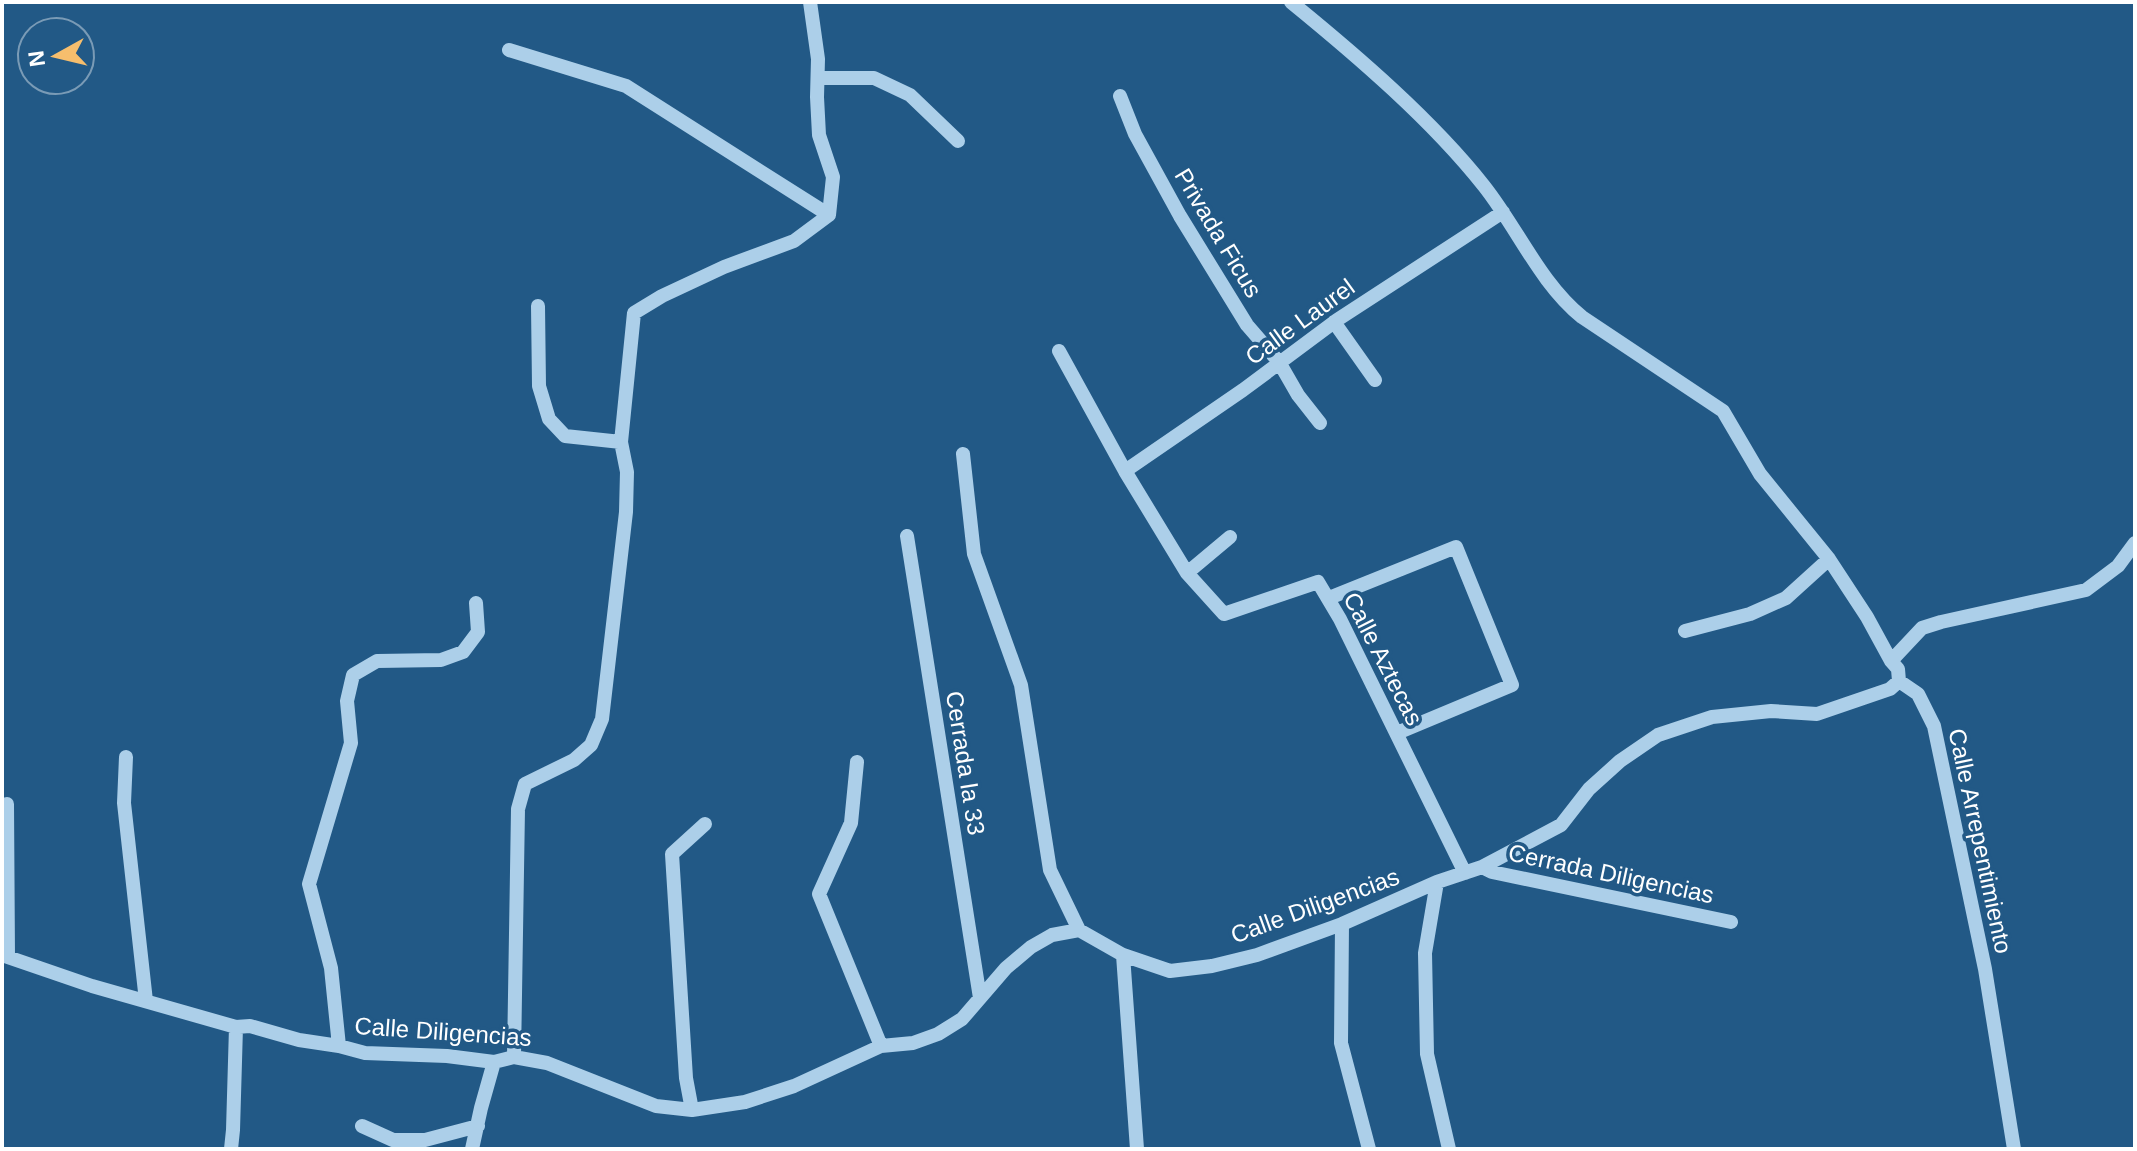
<svg xmlns="http://www.w3.org/2000/svg" width="2137" height="1151" viewBox="0 0 2137 1151" font-family="Arial,sans-serif">
<style>
.lines{fill:none;stroke-linecap:round;stroke-linejoin:round}
.minor{stroke:#accfe9;stroke-width:14}
.labels{text-anchor:middle;stroke-width:7;stroke-linejoin:round;paint-order:stroke}
.street-label{font-size:24px;fill:#fff;stroke:#225986}
</style>
<rect width="100%" height="100%" fill="#225986"/>
<g class="lines">
<path class="minor" d="M1291,2C1356,55 1432,120 1484,186C1518,229 1540,283 1582,317L1723,411L1760,474L1829,559L1867,617L1891,661L1898,669L1899,681L1918,694L1934,726L1985,969L2014,1149
M509,50L626,86L829,215
M818,78H874L910,95L958,141
M1120,96L1135,134L1180,216L1247,325L1279,362L1298,395L1320,423
M538,306L539,386L549,419L565,436L621,442
M1334,322L1375,380
M1059,351L1125,471L1187,573L1224,614L1318,582L1340,619L1465,873
M963,454L974,554L1021,685L1050,870L1079,930
M1125,471L1243,390L1337,320L1503,212
M907,536L980,998
M1187,573L1230,537
M1329,598L1456,547L1512,685L1397,733
M1685,631L1750,614L1786,598L1829,559
M1891,661L1922,628L1941,622L2086,590L2118,566L2135,543
M126,757L124,803L146,1001
M857,762L851,823L819,894L881,1046
M7,804L8,957
M1482,867L1492,872L1731,922
M1437,882L1425,953L1427,1054L1449,1149
M1342,924L1341,1043L1369,1149
M2,955L92,986L236,1027L250,1026L299,1040L339,1046L365,1053L447,1056L494,1062L514,1057L547,1063L656,1106L692,1110L745,1102L794,1086L881,1046L913,1043L938,1034L962,1019L1006,968L1031,947L1052,935L1079,930L1123,955L1170,971L1212,966L1257,955L1342,924L1437,882L1482,867L1561,825L1589,789L1620,761L1658,735L1712,717L1771,711L1817,714L1890,689L1899,681
M1123,955L1137,1149
M339,1046L331,968L309,884L351,743L347,701L353,675L377,661L441,660L463,652L478,632L476,603
M514,1057L518,809L525,784L574,760L591,745L602,719L626,512L627,472L621,442L634,313L662,296L724,267L794,241L829,215L833,177L819,135L817,97L818,59L810,2
M692,1110L686,1078L672,854L705,824
M362,1126L393,1140H425L478,1126
M231,1149L233,1130L236,1027
M472,1149L481,1108L494,1062"/>
</g>
<g class="labels">
<g class="street-label">
<text transform="translate(1218 233) rotate(59)" y="8">Privada Ficus</text>
<text transform="translate(1300 322) rotate(-36)" y="8">Calle Laurel</text>
<text transform="translate(1383 659) rotate(63)" y="8">Calle Aztecas</text>
<text transform="translate(965 763) rotate(81)" y="8">Cerrada la 33</text>
<text transform="translate(1980 841) rotate(78)" y="8">Calle Arrepentimiento</text>
<text transform="translate(1611 874) rotate(12)" y="8">Cerrada Diligencias</text>
<text transform="translate(1315 906) rotate(-20)" y="8">Calle Diligencias</text>
<text transform="translate(443 1032) rotate(4)" y="8">Calle Diligencias</text>
</g>
</g>
<rect width="2137" height="1151" fill="none" stroke="#ffffff" stroke-width="8"/>
<g transform="translate(56 56) rotate(262)"><circle r="38" fill="#225986" stroke="#7a9bb6" stroke-width="2"/>
<path d="M0-6L14 30L0 20L-14 30Z" fill="#f6be6d"/>
<text y="-12" font-size="22" font-weight="bold" text-anchor="middle" fill="#ffffff">N</text>
</g>
</svg>
